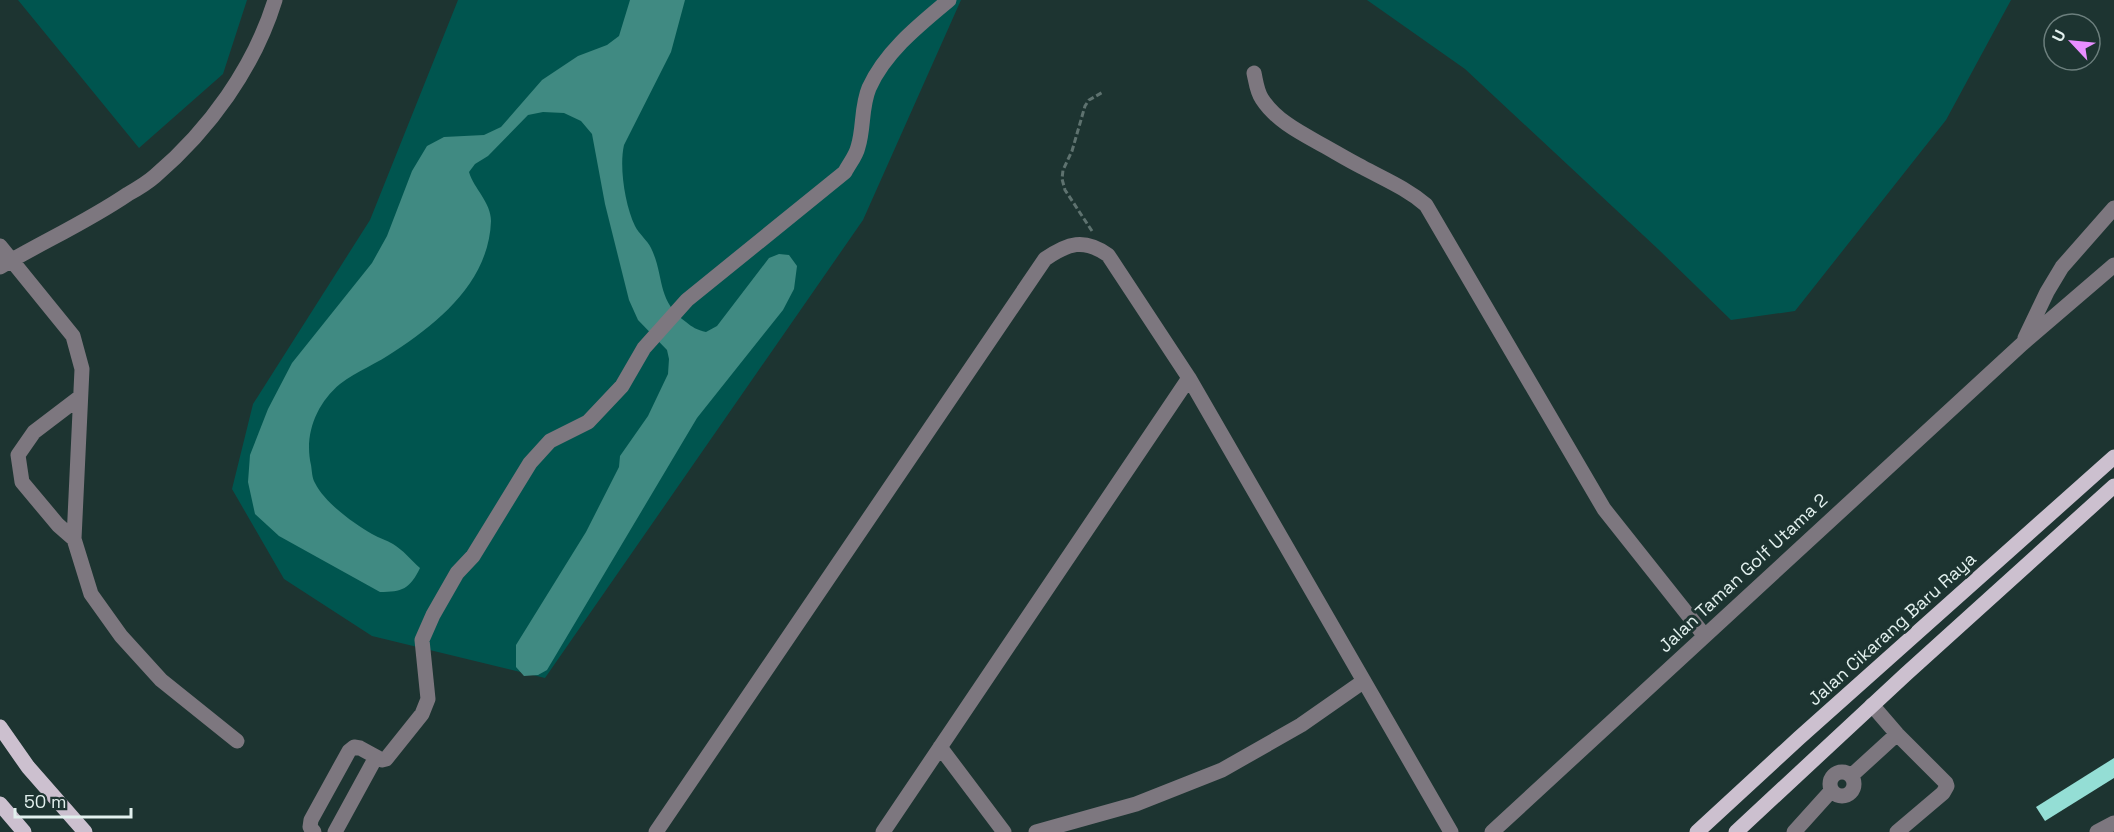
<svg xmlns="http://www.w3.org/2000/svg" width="2114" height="832" viewBox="0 0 2114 832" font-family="'Space Grotesk',sans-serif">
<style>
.green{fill:#00554f}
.water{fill:#408a82}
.building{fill:#94ded5}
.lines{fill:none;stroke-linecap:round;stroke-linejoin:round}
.path{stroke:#5e726f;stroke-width:3;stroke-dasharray:6 3;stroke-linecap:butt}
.minor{stroke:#7d777f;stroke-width:15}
.major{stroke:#ccc0cf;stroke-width:15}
.labels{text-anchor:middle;stroke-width:6;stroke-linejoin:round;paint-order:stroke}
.street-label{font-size:18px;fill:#e2f0ee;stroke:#1d3431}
</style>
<rect width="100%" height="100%" fill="#1d3431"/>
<path class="green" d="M18,0H247L223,74L139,148Z
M458,0H961L863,220L545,678L372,636L284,579L232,489L253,404L370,220Z
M1367,0H2011L1946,120L1795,311L1731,320L1658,249L1465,69Z"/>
<path class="water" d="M630,0H685L671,52L624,145C619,167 625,205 635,226C639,234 647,240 651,248C665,277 656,300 686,322C692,327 697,330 706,332L717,326L769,258L779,254L789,255L797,266L794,289L783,310L697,418L547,670L538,675L524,676L516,667V645L586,532L619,467L620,456L648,416L668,374L669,359L667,350L638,320L629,300L605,204L592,134L581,121L564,113L543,112L528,115L488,156L475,164L469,172C474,189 491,202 491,221C489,280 441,321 395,351C378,363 357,371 340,384C316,404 304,435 311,465C312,471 312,478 315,483C325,503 353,523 372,534C379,538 386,540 393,544C403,550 411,560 420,568C410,589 402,592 380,592L279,536L255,514L248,482L250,455L268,409L292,363L372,263L387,236L412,171L427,146L444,137L484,135L501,127L542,80L578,56L607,45L619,36Z"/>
<path class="building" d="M2114,758V778L2045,821L2036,807Z"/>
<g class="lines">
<path class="path" d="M1092,231L1065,190L1062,179L1063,170L1072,151L1085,106L1089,100L1103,92"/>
<path class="minor" d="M1254,73C1256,82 1257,92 1262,99C1275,119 1297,131 1317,142C1332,150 1346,159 1362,167C1384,179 1406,188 1426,205L1604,509L1704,635
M0,246L73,336L82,369L74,539L91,594L121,636L161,680L237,741
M0,267C42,242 87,222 128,194C137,189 147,183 155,176C209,130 254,68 275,0
M2025,338L2047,292L2062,267L2114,208
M74,539L58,525L22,482L18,455L34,432L80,397
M1872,705L1897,734L1946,783L1947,786L1943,793L1897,832
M940,747L1004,832
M1830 784a12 12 0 1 1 24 0a12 12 0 1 1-24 0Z
M1851,776L1897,734
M314,832L310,827L311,820L349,751L354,747L360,748L382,760L386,759L422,714L428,699L422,640L433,615L457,573L473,556L530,463L550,441L588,422L622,386L644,348L687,300L845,172C849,164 856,156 858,147C864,128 861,107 869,88C885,52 919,25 949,0
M335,832L376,757
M656,832L1045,259C1068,243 1084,238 1108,255L1189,378L1451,832
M883,832L1189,378
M1036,832L1136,804L1222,770L1301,725L1364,681
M1492,832L2022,344L2114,265
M1794,832L1831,791
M2097,832L2114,823"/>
<path class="major" d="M0,727L28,767L85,832
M0,804L24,832
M1697,832L1799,738L2114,457
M1736,832L1906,674L2114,486"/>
</g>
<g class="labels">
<g class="street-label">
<text transform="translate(1743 573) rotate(-43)" y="6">Jalan Taman Golf Utama 2</text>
<text transform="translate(1892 629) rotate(-42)" y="6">Jalan Cikarang Baru Raya</text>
</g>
</g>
<g transform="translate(2072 42) rotate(296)"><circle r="28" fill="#1d3431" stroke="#6c7f7d" stroke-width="1.5"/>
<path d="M0-4.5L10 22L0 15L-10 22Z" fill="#e88eff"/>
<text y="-9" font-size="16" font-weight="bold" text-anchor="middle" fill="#e2f0ee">U</text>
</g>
<path d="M15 808v9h116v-9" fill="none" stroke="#e2f0ee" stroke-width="3"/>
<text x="24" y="808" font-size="18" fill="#e2f0ee" stroke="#1d3431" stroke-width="4.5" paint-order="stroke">50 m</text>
</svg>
